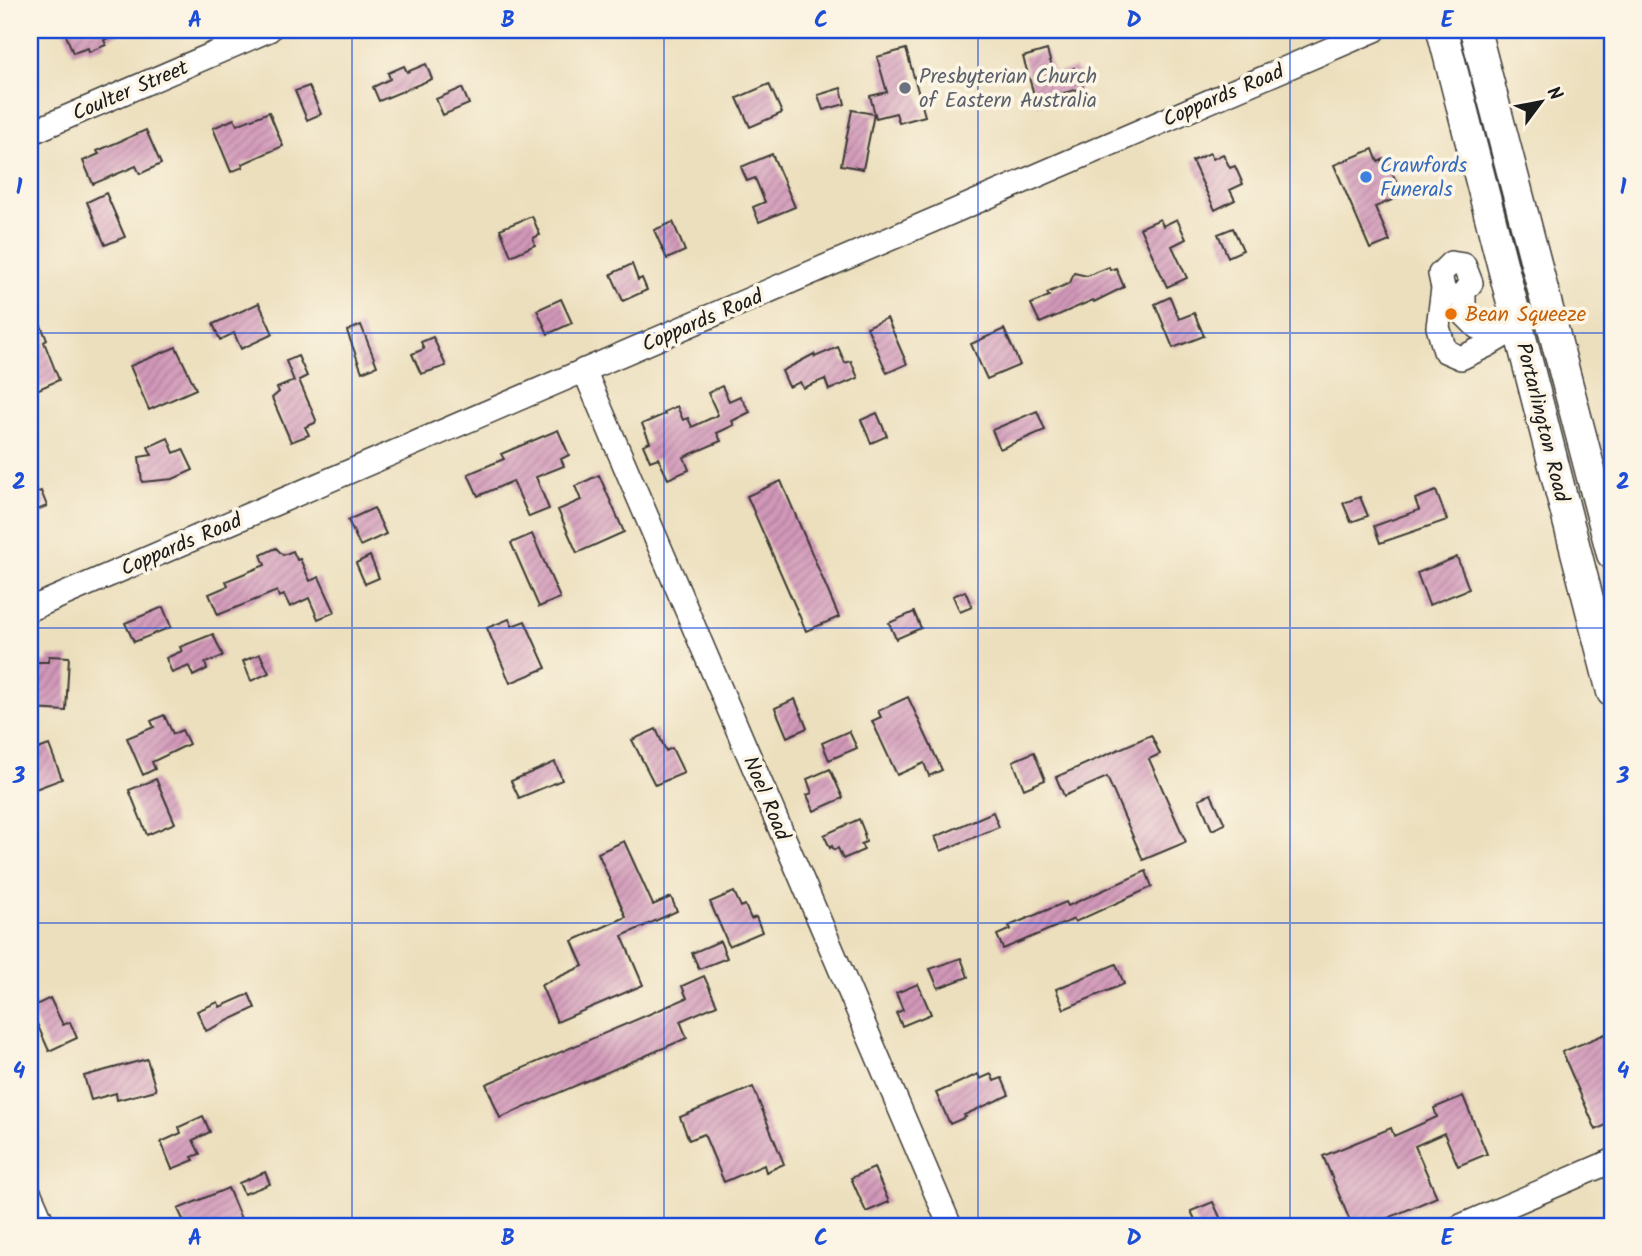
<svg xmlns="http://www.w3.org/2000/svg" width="1642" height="1256" viewBox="0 0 1642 1256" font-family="Kalam,sans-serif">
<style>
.building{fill:url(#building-hatch)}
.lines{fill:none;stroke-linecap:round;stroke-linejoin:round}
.minor-casing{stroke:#3b3934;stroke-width:26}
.major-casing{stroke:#3b3934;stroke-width:33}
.minor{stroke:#fff;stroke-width:23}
.major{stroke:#fff;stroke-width:30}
.grid{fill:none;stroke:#1d4ed8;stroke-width:2;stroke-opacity:0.55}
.worship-dot{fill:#6b7280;stroke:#fcf5e5;stroke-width:2.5}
.shop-dot{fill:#3f7fe0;stroke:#fcf5e5;stroke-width:2.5}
.food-dot{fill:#e8710a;stroke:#fcf5e5;stroke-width:2.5}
.labels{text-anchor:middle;stroke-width:7;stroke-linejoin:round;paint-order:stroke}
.worship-label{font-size:21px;fill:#5b616d;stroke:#fcf5e5;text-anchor:start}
.street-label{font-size:21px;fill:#1c1c1c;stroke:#fcf5e5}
.shop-label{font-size:21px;fill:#366cbe;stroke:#fcf5e5;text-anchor:start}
.food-label{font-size:21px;fill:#c56008;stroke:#fcf5e5;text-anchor:start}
.neatline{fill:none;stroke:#1d4ed8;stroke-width:2.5}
.grid-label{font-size:23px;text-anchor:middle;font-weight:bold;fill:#1d4ed8}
</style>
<defs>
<pattern id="building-hatch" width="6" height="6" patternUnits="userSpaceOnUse" patternTransform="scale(1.75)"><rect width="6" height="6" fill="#d298b9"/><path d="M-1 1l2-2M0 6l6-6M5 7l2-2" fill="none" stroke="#aa7b96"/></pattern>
</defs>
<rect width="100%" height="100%" fill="#fcf5e5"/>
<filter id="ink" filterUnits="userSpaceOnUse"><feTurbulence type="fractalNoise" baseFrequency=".0143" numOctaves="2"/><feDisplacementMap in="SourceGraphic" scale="14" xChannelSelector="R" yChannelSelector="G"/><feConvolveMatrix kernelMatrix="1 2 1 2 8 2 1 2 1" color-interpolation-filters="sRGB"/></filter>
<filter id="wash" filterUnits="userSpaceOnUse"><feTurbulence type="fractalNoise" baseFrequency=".00686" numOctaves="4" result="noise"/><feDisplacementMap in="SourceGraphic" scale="28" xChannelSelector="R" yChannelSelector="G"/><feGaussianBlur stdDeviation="1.57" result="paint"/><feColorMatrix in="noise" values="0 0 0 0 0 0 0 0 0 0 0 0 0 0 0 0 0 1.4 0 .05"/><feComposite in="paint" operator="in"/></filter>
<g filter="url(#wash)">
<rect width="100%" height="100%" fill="#ecdfbd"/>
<g id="blocks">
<path class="building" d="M64,30H129L104,40L106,45L89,52L88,48L73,53Z
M906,49L925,116L899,123L896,113L876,118L870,96L887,92L877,57Z
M1047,50L1054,74L1074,68L1079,74L1083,88L1060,94L1061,98L1037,105L1023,57Z
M426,64L432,79L379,101L373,87L390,79L388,73L404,66L407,72Z
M769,84L782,113L750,127L737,98Z
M309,86L321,114L307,120L295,91Z
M462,88L469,104L443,115L436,99Z
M841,88L845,104L823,110L818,95Z
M852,110L874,114L863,169L841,165Z
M269,112L283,146L242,164L243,167L231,172L213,128L234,119L237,125Z
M146,130L161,164L140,174L136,166L93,184L83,161L99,154L97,151Z
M1373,149L1378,162L1386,158L1402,196L1375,207L1390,241L1370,249L1334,165Z
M1210,153L1213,159L1223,154L1230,168L1235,166L1243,184L1230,190L1235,200L1215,210L1192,161Z
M772,154L795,207L759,222L753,207L765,202L755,178L747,181L741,167Z
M106,193L125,237L105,245L87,202Z
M532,216L540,235L533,238L535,245L511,256L500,229Z
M1160,219L1163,226L1177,219L1186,239L1172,246L1187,278L1167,287L1140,228Z
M673,222L685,251L667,259L654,230Z
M1233,228L1243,250L1228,257L1218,234Z
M632,264L638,280L642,278L647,290L623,301L611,274Z
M1109,267L1110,270L1116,268L1124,287L1094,302L1093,300L1040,323L1031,304L1049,296L1047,293L1070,283L1074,273L1087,276Z
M1170,297L1179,319L1194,313L1204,336L1173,348L1155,304Z
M30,299L47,340L44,342L59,380L30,393Z
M561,299L572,323L548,334L537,310Z
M259,303L273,334L241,349L234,333L220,340L213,324Z
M887,318L907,364L887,373L867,327Z
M361,325L377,366L362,372L347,331Z
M1004,329L1020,365L987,379L971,344Z
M433,337L446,366L421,374L412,354L424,349L421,342Z
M176,347L196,389L149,410L130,366Z
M838,347L845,363L851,361L858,378L829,390L825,379L803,388L800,382L789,387L782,371L814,354L815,357Z
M298,356L307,376L299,380L316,420L315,423L305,427L309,435L291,442L272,398L279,392L277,388L294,381L286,361Z
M722,386L729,401L740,396L750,412L732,421L734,425L717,433L721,441L684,457L689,470L668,479L658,458L650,461L643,445L650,442L642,424L665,414L664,412L677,406L683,420L688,418L692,427L718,415L708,393Z
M1037,411L1045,430L1000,449L992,430Z
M877,413L887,436L871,443L861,420Z
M558,430L569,455L561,459L564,466L536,477L549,509L529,517L513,481L478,496L468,474L504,459L501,454Z
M168,438L174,453L183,449L193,470L173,479L142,482L139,457L152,455L148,447Z
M599,475L624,532L577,553L558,510L581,500L575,486Z
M781,481L839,617L806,631L747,496Z
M41,491L47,506L30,513V495Z
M1436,491L1447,520L1380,543L1374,526L1419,510L1415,499Z
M1360,497L1368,516L1351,522L1343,503Z
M374,508L386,534L360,546L348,520Z
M532,534L560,598L539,607L511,543Z
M276,548L283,555L293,551L297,560L300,559L310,581L319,577L335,612L318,619L309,598L290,607L284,595L279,597L277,591L218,615L209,594L228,586L226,581L265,565L261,555Z
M370,556L379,578L365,584L356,563Z
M1457,557L1469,589L1429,605L1417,573Z
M965,591L972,607L960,612L953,596Z
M163,607L171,627L134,642L125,623Z
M914,612L921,628L896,639L889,623Z
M509,619L512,626L525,621L546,668L510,683L487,628Z
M213,634L223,656L205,663L207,669L193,676L189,666L172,673L166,658L182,651L180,647Z
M260,654L269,673L251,681L243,661Z
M49,656L69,657L66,711L32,709L34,662H48Z
M908,697L942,770L929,776L924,763L897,775L872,721L881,717L878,711Z
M795,699L807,728L787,737L775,708Z
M164,715L173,734L182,730L189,744L152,762L155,769L143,775L127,738L154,727L151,721Z
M656,729L666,751L672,748L684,773L655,785L632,740Z
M849,731L857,748L829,760L822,743Z
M1151,735L1160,754L1149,759L1186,842L1143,860L1107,777L1064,796L1056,777Z
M49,745L62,779L30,791V775L34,773L30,752Z
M1034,752L1045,780L1024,789L1013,761Z
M555,762L562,780L519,798L511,781Z
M830,769L843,798L814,811L807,795L812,793L807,779Z
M156,779L175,823L147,835L129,790Z
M1211,794L1225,824L1212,830L1199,799Z
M993,812L999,827L941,851L935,837Z
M859,819L865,834H864L866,842L861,844L864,850L843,859L838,848L834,850L832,846L830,848L824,835Z
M624,841L653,905L671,897L677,911L622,936L643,985L557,1022L541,985L583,966L572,941L626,917L598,853Z
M1146,871L1152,887L1075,922L1074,919L1003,949L997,935L1011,929L1009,926L1066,902L1068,906Z
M734,892L741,907L745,905L751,919L756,917L762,932L729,946L710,902Z
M720,941L727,958L699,969L692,953Z
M961,958L968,977L938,988L930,969Z
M1116,964L1124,984L1064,1009L1056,989Z
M704,976L717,1005L680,1021L687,1038L500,1118L486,1084L687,998L682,986Z
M918,984L931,1014L902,1026L896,1013L903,1010L896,993Z
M249,994L255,1008L206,1031L197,1011L218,1002L220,1007Z
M50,998L63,1025L70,1022L77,1038L49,1051L30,1008Z
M1605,1034L1612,1051V1122L1596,1130L1562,1052Z
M147,1059L156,1090L117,1100L116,1093L91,1100L84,1076Z
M978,1074L980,1079L991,1074L994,1081L1002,1078L1009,1095L964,1115L966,1117L950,1124L936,1093Z
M753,1087L784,1164L766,1172L764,1165L724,1182L704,1134L689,1140L680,1117Z
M1463,1096L1487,1154L1458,1166L1444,1133L1415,1146L1437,1197L1370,1226H1352L1323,1156L1391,1128L1394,1136L1437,1117L1434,1108Z
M203,1116L210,1132L193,1140L200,1154L192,1157L194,1160L172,1169L161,1142L181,1133L179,1127Z
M874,1168L889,1202L866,1212L851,1178Z
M265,1172L270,1184L244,1194L239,1183Z
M228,1188L244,1226H186L178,1209Z
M1213,1202L1224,1226H1198L1191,1211Z"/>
</g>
</g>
<g filter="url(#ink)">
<use href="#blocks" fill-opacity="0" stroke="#3b3934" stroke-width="2"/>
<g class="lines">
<g class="minor-casing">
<path id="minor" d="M30,133L269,30
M1451,263L1464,265L1471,283L1464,292V314L1477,327H1518L1488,345L1461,358L1445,351L1438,327L1443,288L1440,274Z
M584,370L950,1226
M30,609L1375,30
M30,1194L44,1226
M1461,1226L1612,1161"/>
</g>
<g class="major-casing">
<path id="major" d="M1442,30L1612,692
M1475,30L1612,554"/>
</g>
<use href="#minor" class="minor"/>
<use href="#major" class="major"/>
</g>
</g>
<path class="grid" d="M352,30V1226M664,30V1226M978,30V1226M1290,30V1226M30,333H1612M30,628H1612M30,923H1612"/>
<circle class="worship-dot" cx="905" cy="88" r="7"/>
<circle class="shop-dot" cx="1366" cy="177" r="7"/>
<circle class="food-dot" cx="1451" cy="314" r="7"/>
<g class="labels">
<g class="worship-label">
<text x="919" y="83">Presbyterian Church<tspan x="919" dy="24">of Eastern Australia</tspan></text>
</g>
<g class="street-label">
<text transform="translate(130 90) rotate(-23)" y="7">Coulter Street</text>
<text transform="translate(1223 95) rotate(-23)" y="7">Coppards Road</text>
<text transform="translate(702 320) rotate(-23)" y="7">Coppards Road</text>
<text transform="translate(1543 422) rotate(76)" y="7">Portarlington Road</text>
<text transform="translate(181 544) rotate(-23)" y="7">Coppards Road</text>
<text transform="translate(767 798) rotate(67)" y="7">Noel Road</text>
</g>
<g class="shop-label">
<text x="1380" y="172">Crawfords<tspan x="1380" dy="24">Funerals</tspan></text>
</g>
<g class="food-label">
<text x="1465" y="321">Bean Squeeze</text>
</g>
</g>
<rect width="1642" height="1256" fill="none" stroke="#fcf5e5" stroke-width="77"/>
<g transform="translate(1541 102) rotate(58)" stroke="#fcf5e5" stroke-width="5" paint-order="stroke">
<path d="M0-5L12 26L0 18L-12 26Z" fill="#1c1c1c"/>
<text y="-10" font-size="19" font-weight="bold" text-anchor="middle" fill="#1c1c1c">N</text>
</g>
<rect x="38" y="38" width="1566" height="1180" class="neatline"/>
<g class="grid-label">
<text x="195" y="27">A</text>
<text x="508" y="27">B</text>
<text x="821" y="27">C</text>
<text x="1134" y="27">D</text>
<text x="1447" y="27">E</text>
<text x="19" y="194">1</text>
<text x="1623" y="194">1</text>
<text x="19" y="489">2</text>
<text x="1623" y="489">2</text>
<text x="19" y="783">3</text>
<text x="1623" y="783">3</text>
<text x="19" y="1078">4</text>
<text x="1623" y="1078">4</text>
<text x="195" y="1245">A</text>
<text x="508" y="1245">B</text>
<text x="821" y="1245">C</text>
<text x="1134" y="1245">D</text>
<text x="1447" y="1245">E</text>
</g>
</svg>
